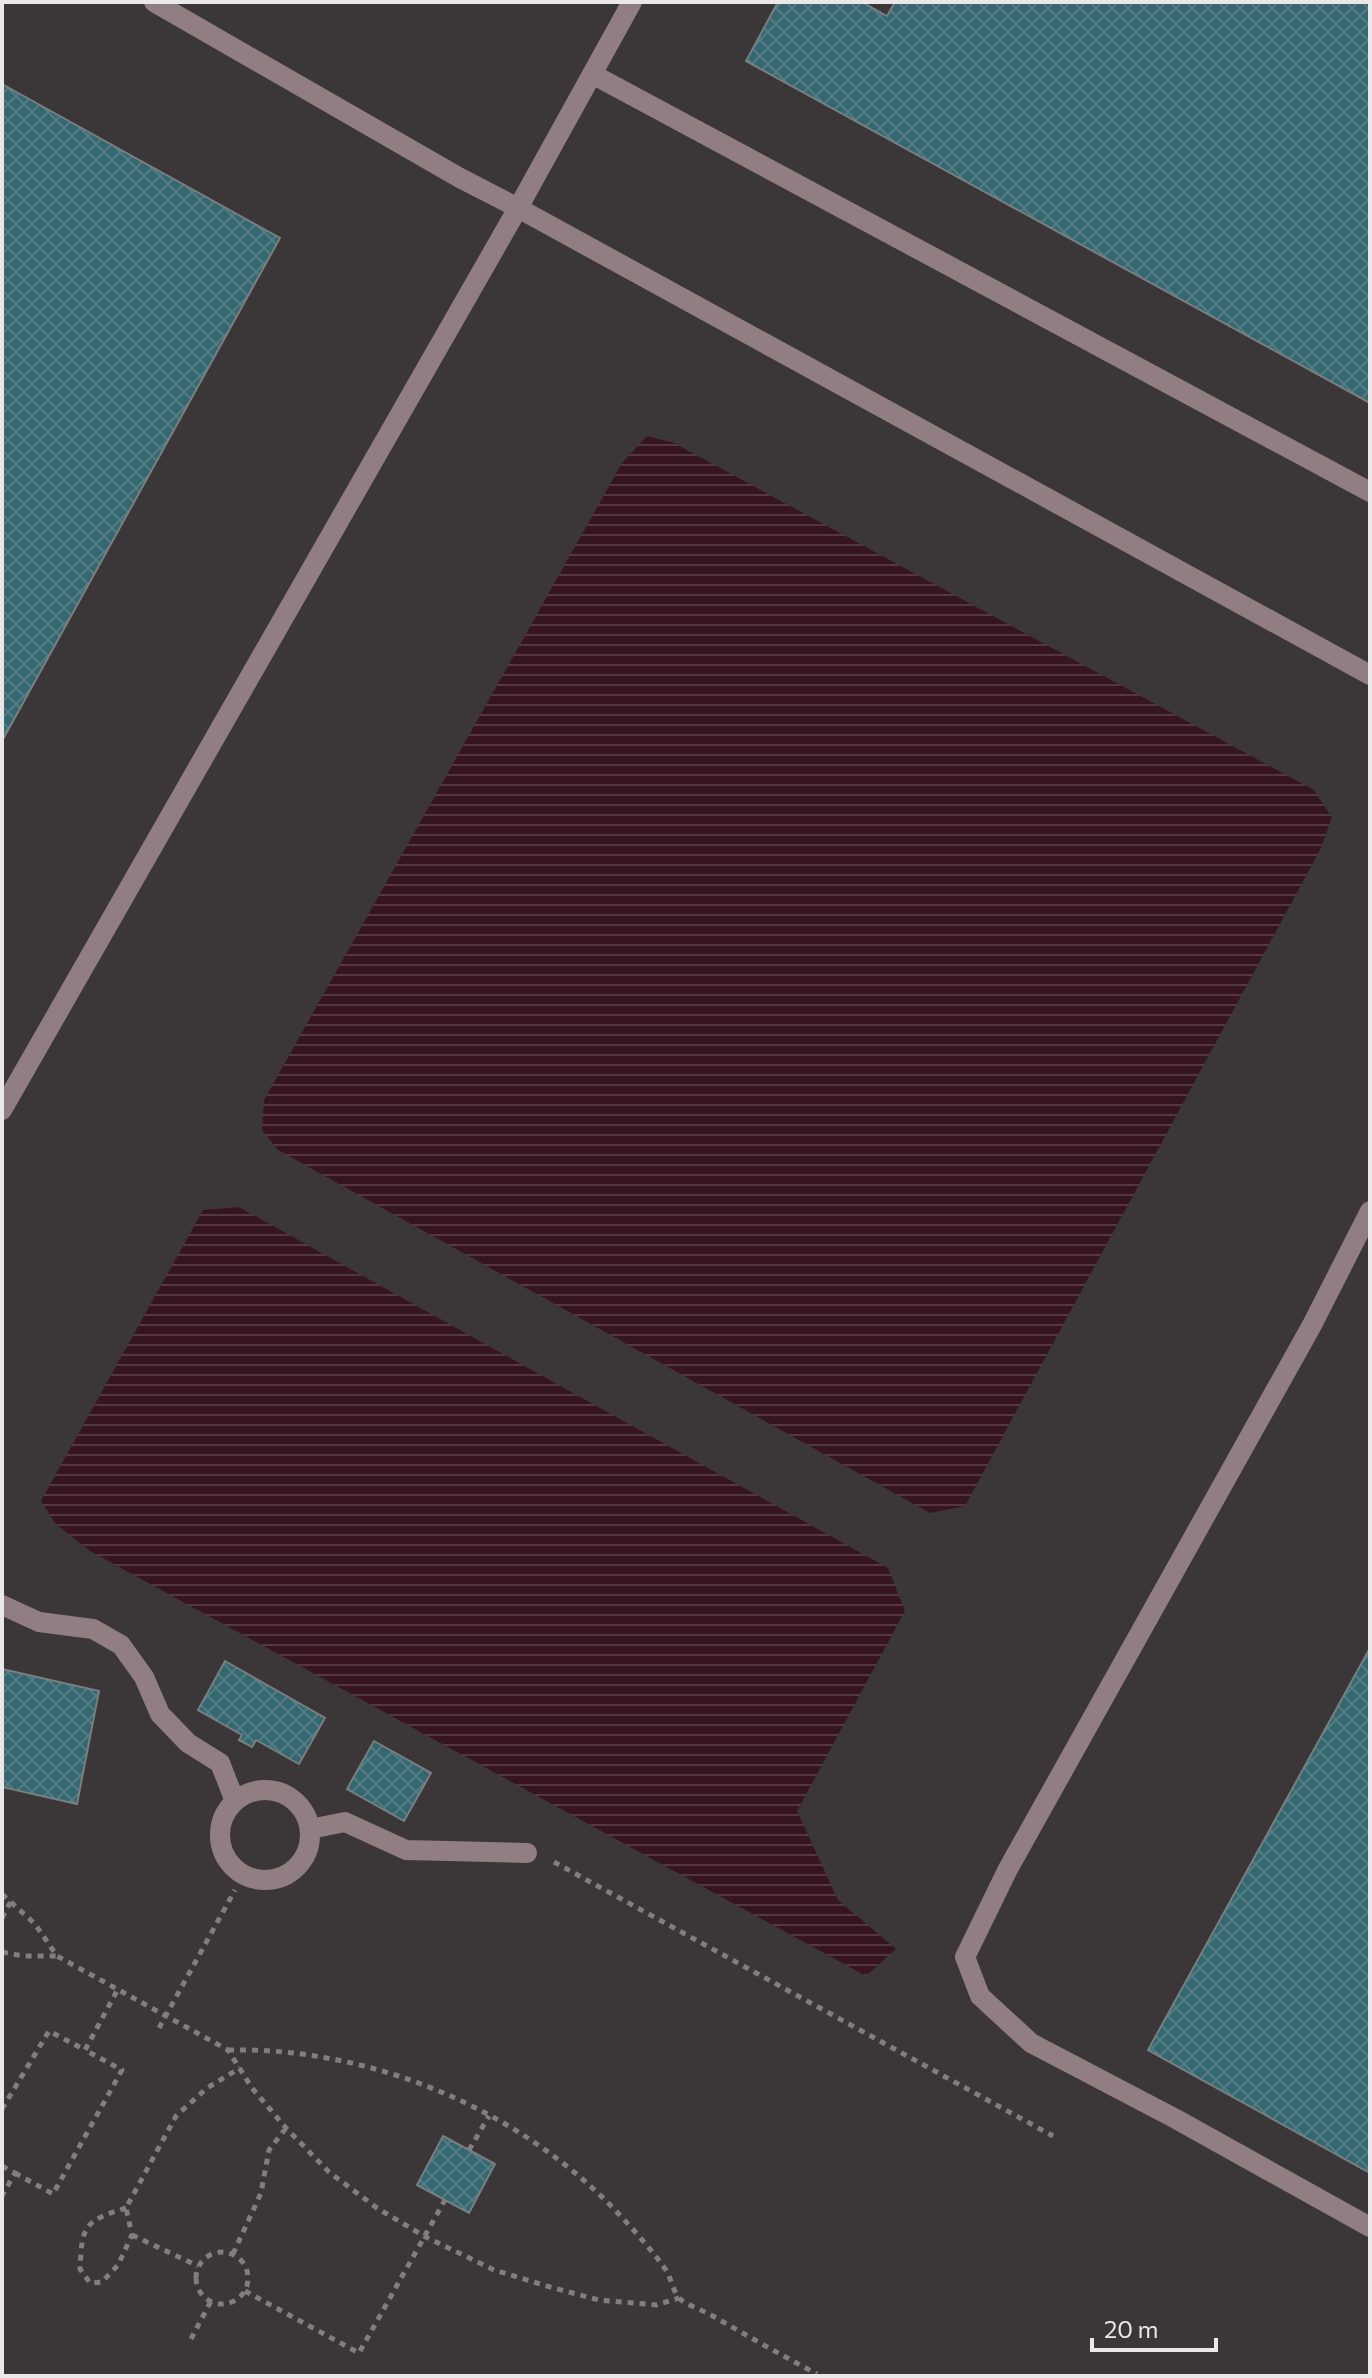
<svg xmlns="http://www.w3.org/2000/svg" width="1372" height="2378" viewBox="0 0 1372 2378" font-family="Commissioner,sans-serif">
<style>
.water{fill:url(#water-rules)}
.building{fill:url(#building-cross-hatch);stroke:#787f80;stroke-width:2}
.lines{fill:none;stroke-linecap:round;stroke-linejoin:round}
.path{stroke:#827e7f;stroke-width:5;stroke-dasharray:6 6;stroke-linecap:butt}
.minor{stroke:#917e83;stroke-width:20}
</style>
<defs>
<pattern id="water-rules" width="6" height="5" patternUnits="userSpaceOnUse" patternTransform="scale(2)"><rect width="6" height="5" fill="#361521"/><path d="M0 2.5h6" fill="none" stroke="#533741"/></pattern>
<pattern id="building-cross-hatch" width="8" height="8" patternUnits="userSpaceOnUse" patternTransform="scale(2)"><rect width="8" height="8" fill="#356770"/><path d="M0 0l8 8M0 8l8-8" fill="none" stroke="#527d84"/></pattern>
</defs>
<rect width="100%" height="100%" fill="#3b3637"/>
<path class="water" d="M647,436L674,443L1314,790L1332,818L1320,850L965,1506L930,1513L278,1150L262,1130L264,1100L622,463Z
M239,1207L888,1568L905,1611L797,1811L838,1900L896,1949L866,1976L90,1551L55,1523L41,1501L203,1210Z"/>
<path class="building" d="M778,2H862L887,16L895,2H1370V403L746,61Z
M2,84L280,238L2,741Z
M1370,1648V2173L1148,2050Z
M225,1661L325,1718L299,1764L256,1740L252,1747L239,1740L242,1735L198,1710Z
M2,1669L99,1691L77,1804L2,1787Z
M374,1741L431,1773L404,1821L347,1789Z
M443,2136L495,2164L469,2213L417,2185Z"/>
<g class="lines">
<path class="path" d="M554,1862L1053,2136
M2,1894L35,1924L57,1956L228,2050L252,2088L286,2128L329,2172L377,2208L424,2236L494,2270L550,2287L599,2300L656,2305L679,2298
M2,1918L11,1901
M2,1952L23,1956H56
M159,2028L235,1890
M228,2050C370,2047 517,2108 615,2210C633,2229 651,2249 666,2270C671,2278 673,2291 679,2298C686,2305 702,2310 711,2315C746,2335 781,2355 817,2374
M2,2109L49,2031L85,2050L118,1989
M469,2150L489,2116
M2,2166L15,2173L2,2196
M15,2173L53,2194L122,2070L85,2050
M126,2208C84,2221 82,2225 80,2269L90,2283L102,2282L118,2265L132,2235L126,2208L176,2116L207,2088L240,2068
M132,2235L198,2266
M196 2278a26 26 0 1 1 52 0a26 26 0 1 1-52 0Z
M233,2254L261,2193L269,2150L286,2128
M245,2291L359,2353L445,2200
M191,2339L211,2301"/>
<path class="minor" d="M154,2L460,178L518,208L1370,675
M592,74L1370,492
M2,1110L518,208L632,2
M1370,1211L1312,1325L1008,1869L965,1957L980,1996L1031,2043L1176,2119L1370,2227
M2,1605L39,1622L93,1629L121,1645L144,1677L160,1714L188,1743L220,1763L235,1801
M220 1835a45 45 0 1 1 90 0a45 45 0 1 1-90 0Z
M310,1829L345,1822L406,1850L527,1853"/>
</g>
<rect width="1372" height="2378" fill="none" stroke="#ebe8e9" stroke-width="8"/>
<path d="M1092 2338v12h124v-12" fill="none" stroke="#ebe8e9" stroke-width="4"/>
<text x="1104" y="2338" font-size="24" fill="#ebe8e9" stroke="#3b3637" stroke-width="6" paint-order="stroke">20 m</text>
</svg>
